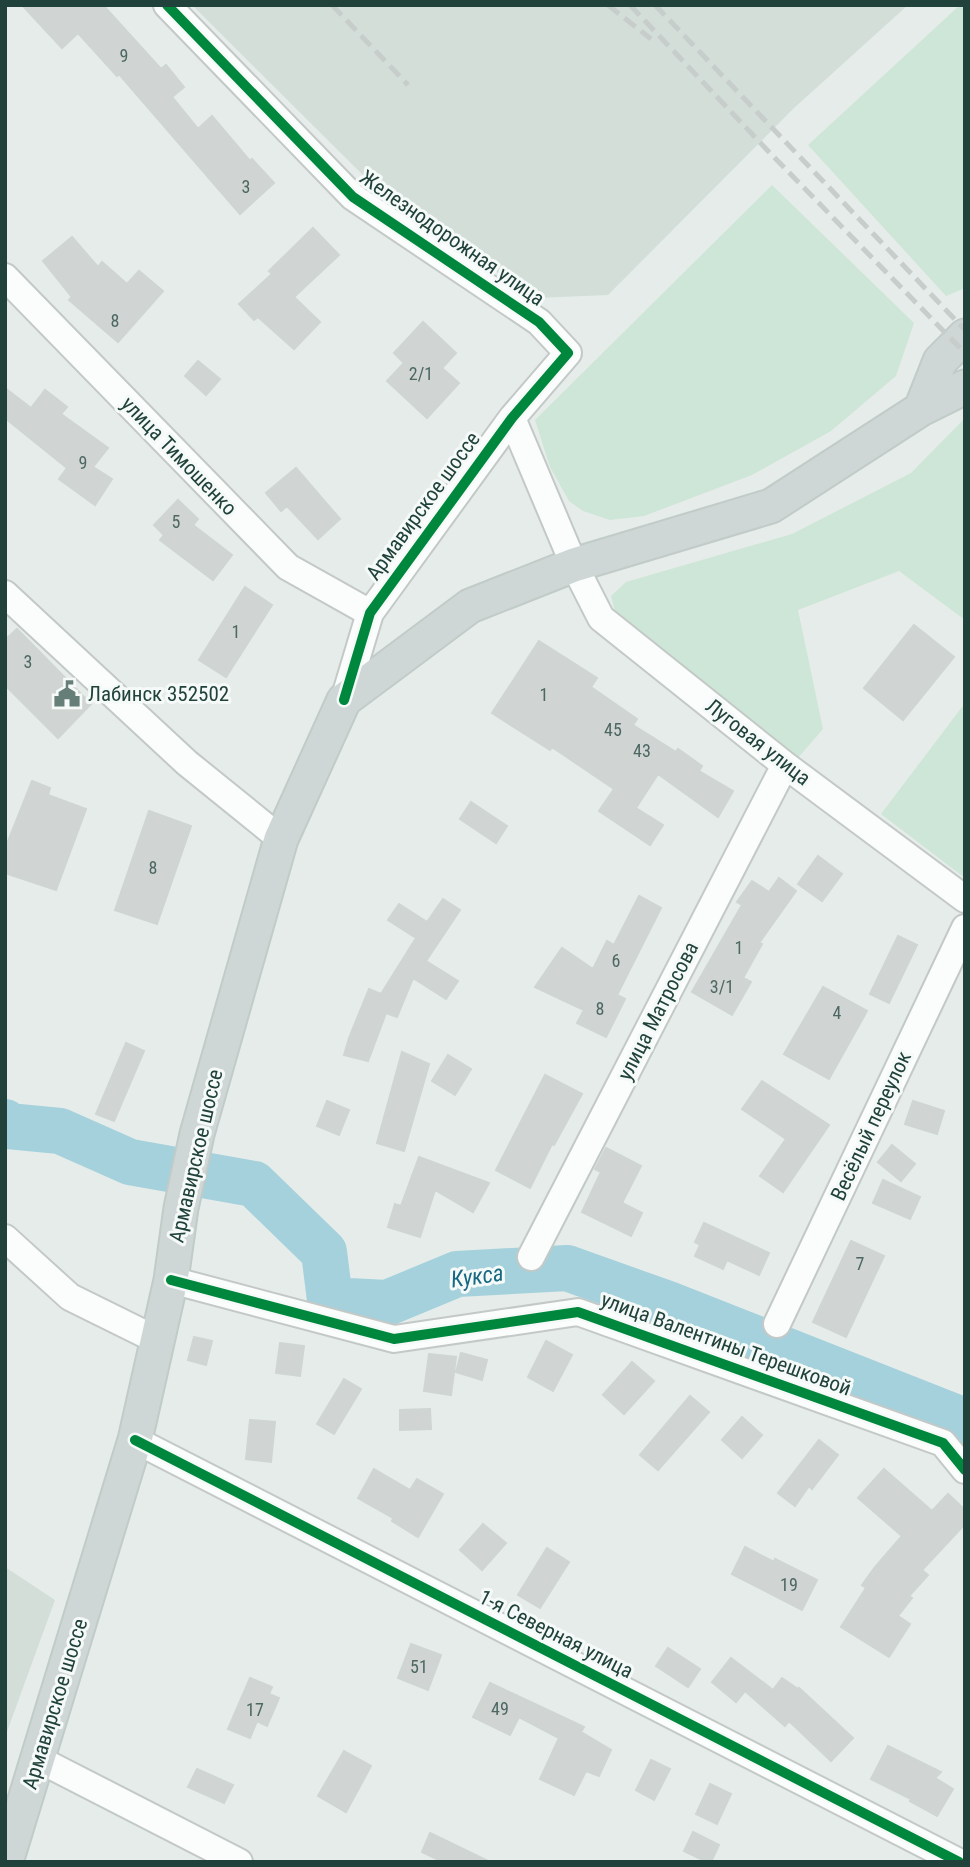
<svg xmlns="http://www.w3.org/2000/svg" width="970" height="1867" viewBox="0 0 970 1867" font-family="'Roboto Condensed',sans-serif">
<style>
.built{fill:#d3ded9}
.green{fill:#cee6d7}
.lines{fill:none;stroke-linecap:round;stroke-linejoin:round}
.river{stroke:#a4d1dc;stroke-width:46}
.building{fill:#d0d5d4;stroke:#ced5d2;stroke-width:2}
.minor-casing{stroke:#c3c9c7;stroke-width:30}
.major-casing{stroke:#c1cbc8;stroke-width:37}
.minor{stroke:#fbfcfc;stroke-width:26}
.major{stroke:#ced7d5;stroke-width:33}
.rail{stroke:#c7cdcb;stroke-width:5;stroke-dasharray:14 7;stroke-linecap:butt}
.cycleway-casing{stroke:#f5faf8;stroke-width:15}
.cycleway{stroke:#00873e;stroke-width:10}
.labels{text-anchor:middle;stroke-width:6;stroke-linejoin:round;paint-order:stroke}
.number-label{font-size:18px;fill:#4d6761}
.street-label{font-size:21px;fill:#21423b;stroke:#f5faf8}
.poi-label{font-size:21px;fill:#21423b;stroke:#f5faf8;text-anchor:start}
.water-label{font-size:23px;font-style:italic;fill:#166883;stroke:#f5faf8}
</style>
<rect width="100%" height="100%" fill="#e6ece9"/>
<path class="built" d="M192,5H908L794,108L608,295L536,298L386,198Z
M5,1567L55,1600L5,1737Z"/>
<path class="green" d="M960,5H965V288L946,296L808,145Z
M772,185L914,323L896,376L831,431L752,475L644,516L610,520L583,511L569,501L550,467L535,420Z
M965,418V620L899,571L798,610L823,729L797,759L616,615L611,596L626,582L792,534L911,473Z
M965,703V878L881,814Z"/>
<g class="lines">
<path class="river" d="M5,1122L8,1126L60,1131L130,1162L254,1184L324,1252L330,1300L387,1303L457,1274L567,1268L668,1304L965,1421"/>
</g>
<path class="building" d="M22,5H103L161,69L166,65L184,87L172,97L198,129L212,116L250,161L252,159L274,183L240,214L119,74L117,76L78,33L62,48Z
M313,228L339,255L294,297L320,322L294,349L258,317L254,320L239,304L272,274L269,271Z
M72,237L98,267L102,262L127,284L139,271L163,291L118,342L69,300L72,297L43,261Z
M423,322L456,353L442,368L459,383L427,418L387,381L404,363L394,353Z
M198,361L220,379L206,395L185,376Z
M5,388L31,408L45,390L67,407L61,414L108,448L93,467L112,479L95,505L59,479L67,468L5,418Z
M296,468L340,519L318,539L287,506L281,511L266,493Z
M178,500L198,519L193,525L232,555L213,580L160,540L164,535L154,525Z
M245,587L272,605L226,677L199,660Z
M914,625L954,657L903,720L864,688Z
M17,629L91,704L58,738L5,685V640Z
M539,641L597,678L591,687L637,719L633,725L676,752L678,749L702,766L699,771L733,791L718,817L658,774L636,808L663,825L650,845L599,811L614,789L552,747L550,750L492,713Z
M32,781L50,788L48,795L86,809L56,890L5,873V849Z
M471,802L507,826L496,843L460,819Z
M149,811L191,826L157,924L115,910Z
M818,856L842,874L822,901L798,884Z
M779,878L796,891L759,943L762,944L743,978L751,982L732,1015L692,992L742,905L737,902L752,881L769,892Z
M639,896L661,908L617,995L625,999L606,1037L577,1023L584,1010L535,987L562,948L593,969L607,941L614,945Z
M443,899L460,910L426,961L458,981L446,999L413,978L397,1017L386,1013L368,1061L344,1055L349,1038L369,989L381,994L416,938L388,920L399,904L427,922Z
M898,936L917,945L889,1003L870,994Z
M823,987L867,1011L829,1079L784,1054Z
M126,1043L144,1051L114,1121L96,1114Z
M402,1052L429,1064L404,1151L377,1143Z
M448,1055L471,1069L455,1095L432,1081Z
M545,1075L582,1094L554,1145L552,1144L530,1188L496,1170Z
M762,1081L829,1125L783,1192L760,1176L786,1139L742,1109Z
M327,1101L349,1110L339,1135L317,1126Z
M913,1101L944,1111L937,1134L905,1124Z
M892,1145L915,1164L901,1181L878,1162Z
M606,1148L641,1166L622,1203L642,1213L631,1236L582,1212L601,1172L595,1169Z
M419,1157L489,1183L473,1212L435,1190L420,1237L388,1227L395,1204L401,1206Z
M883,1180L920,1197L910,1219L873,1203Z
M704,1223L769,1253L759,1275L727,1260L723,1269L695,1256L700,1245L695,1242Z
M851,1241L884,1256L846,1337L813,1322Z
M194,1337L212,1341L206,1365L188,1360Z
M546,1341L572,1355L553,1391L528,1377Z
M280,1343L304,1346L300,1376L276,1373Z
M461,1353L487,1360L482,1380L456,1372Z
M429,1354L456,1357L451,1395L424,1391Z
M632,1362L654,1381L624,1414L603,1395Z
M344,1379L361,1389L334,1434L317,1424Z
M690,1396L709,1412L658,1470L640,1455Z
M430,1409L431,1429L400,1430V1410Z
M742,1417L762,1435L742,1458L722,1440Z
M250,1420L275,1422L271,1462L246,1459Z
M819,1440L838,1455L812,1489L809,1486L795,1506L778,1493Z
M374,1469L410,1490L417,1479L443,1494L418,1537L392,1521L393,1518L358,1498Z
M884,1469L932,1511L948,1494L965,1510V1524L922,1570L928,1575L909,1596L912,1598L898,1616L910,1624L889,1657L841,1627L866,1588L862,1585L875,1567L902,1536L858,1498Z
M483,1524L506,1543L482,1570L460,1550Z
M745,1547L774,1562L775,1559L817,1580L802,1610L732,1574Z
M547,1548L569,1562L540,1608L518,1595Z
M411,1644L441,1655L428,1690L398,1678Z
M668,1648L700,1669L688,1687L656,1666Z
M731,1658L773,1690L782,1678L798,1689L799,1688L853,1738L831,1761L789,1721L785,1726L745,1691L736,1702L712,1682Z
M250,1678L272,1687L269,1694L279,1698L267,1726L257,1721L250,1738L228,1729Z
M490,1683L584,1727L581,1732L611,1750L599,1776L586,1771L574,1795L540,1779L559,1738L519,1717L510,1735L473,1717Z
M888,1746L941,1772L935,1778L953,1789L937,1816L910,1801L911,1799L871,1779Z
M344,1751L371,1766L346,1812L318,1796Z
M651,1760L670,1769L654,1800L636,1790Z
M197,1769L233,1785L224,1803L188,1787Z
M710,1784L731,1794L717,1824L696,1814Z
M693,1832L719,1845L711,1862H707L684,1851Z
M430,1833L490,1862H443L422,1852Z"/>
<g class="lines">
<g class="minor-casing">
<path id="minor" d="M167,5L353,197L539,322L568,353L512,418L370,613L344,700
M5,277L288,567L370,613
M512,418L574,565L601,618L785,765L965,899
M5,594L187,763L281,839
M5,1238L70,1297L157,1340
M531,1257L785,765
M171,1280L394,1339L578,1312L943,1443L965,1470
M777,1324L965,928
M135,1440L959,1862
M38,1759L239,1862"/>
</g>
<g class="major-casing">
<path id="major" d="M921,409L940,361L965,336
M6,1862L135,1440L171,1280L181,1208L197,1134L281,839L344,700L470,606L574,565L771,506L921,409L965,387"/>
</g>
<use href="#minor" class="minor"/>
<use href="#major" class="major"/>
<path class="rail" d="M332,5L408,85
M608,5L651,39
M630,5L770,153L965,353
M655,5L965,330"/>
<g class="cycleway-casing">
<path id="cycleway" d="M167,5L353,197L539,322L568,353L512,418L370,613L344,700
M171,1280L394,1339L578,1312L943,1443L965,1470
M135,1440L959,1862"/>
</g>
<use href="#cycleway" class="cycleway"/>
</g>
<defs>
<g id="civic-bare" transform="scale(2.1)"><path d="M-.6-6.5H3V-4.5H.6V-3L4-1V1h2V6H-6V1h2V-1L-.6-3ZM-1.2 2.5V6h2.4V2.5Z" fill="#667e78" stroke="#f5faf8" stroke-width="2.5" paint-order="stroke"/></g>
</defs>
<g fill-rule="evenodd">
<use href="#civic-bare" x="67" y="694"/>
</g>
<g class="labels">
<g class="number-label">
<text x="124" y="62">9</text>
<text x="246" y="193">3</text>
<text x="115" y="327">8</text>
<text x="421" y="380">2/1</text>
<text x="83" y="469">9</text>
<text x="176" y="528">5</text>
<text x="236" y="638">1</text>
<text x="28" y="668">3</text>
<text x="544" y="701">1</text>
<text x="613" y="736">45</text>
<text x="642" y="757">43</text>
<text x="153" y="874">8</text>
<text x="739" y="954">1</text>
<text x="616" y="967">6</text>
<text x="722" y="993">3/1</text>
<text x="600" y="1015">8</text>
<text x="837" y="1019">4</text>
<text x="860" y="1270">7</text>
<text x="789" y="1591">19</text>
<text x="419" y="1673">51</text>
<text x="500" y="1715">49</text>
<text x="255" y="1716">17</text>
</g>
<g class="street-label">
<text transform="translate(452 238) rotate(35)" y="7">Железнодорожная улица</text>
<text transform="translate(179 456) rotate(46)" y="7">улица Тимошенко</text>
<text transform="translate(423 506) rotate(-54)" y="7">Армавирское шоссе</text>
<text transform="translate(758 742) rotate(38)" y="7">Луговая улица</text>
<text transform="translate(658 1011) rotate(-63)" y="7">улица Матросова</text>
<text transform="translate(871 1126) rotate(-65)" y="7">Весёлый переулок</text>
<text transform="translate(196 1156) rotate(-77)" y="7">Армавирское шоссе</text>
<text transform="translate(726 1344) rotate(20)" y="7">улица Валентины Терешковой</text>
<text transform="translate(556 1634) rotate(27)" y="7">1-я Северная улица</text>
<text transform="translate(55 1704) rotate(-73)" y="7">Армавирское шоссе</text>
</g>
<g class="poi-label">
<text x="88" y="701">Лабинск 352502</text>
</g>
<g class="water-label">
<text transform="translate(477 1276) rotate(-8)" y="8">Кукса</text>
</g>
</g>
<rect width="970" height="1867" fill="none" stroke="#21423b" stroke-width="14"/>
</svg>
